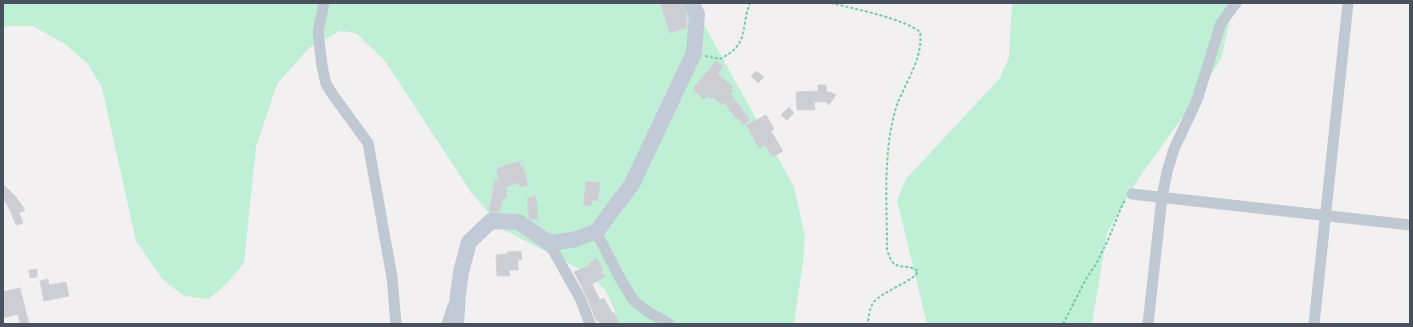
<svg xmlns="http://www.w3.org/2000/svg" width="1413" height="327" viewBox="0 0 1413 327" font-family="Figtree,sans-serif">
<style>
.green{fill:#bfefd5}
.building{fill:#cdced4;stroke:#d4d5db}
.lines{fill:none;stroke-linecap:round;stroke-linejoin:round}
.path{stroke:#77cda8;stroke-width:2;stroke-dasharray:3 2;stroke-linecap:butt}
.street{stroke:#c0c9d1;stroke-width:11}
.secondary{stroke:#c1cad6;stroke-width:16}
</style>
<rect width="100%" height="100%" fill="#f2f0f0"/>
<path class="green" d="M3,3H692L794,187L805,237L803,261L794,324H617L616,313L606,291L589,274L502,229L471,192L385,61L356,33L340,31L309,48L277,84L256,147L244,263L227,283L209,299L184,296L163,280L136,241L102,88L88,64L65,44L33,26H8L3,28Z
M1012,3H1234L1221,59L1197,97L1138,179L1107,233L1092,324H927L897,200L906,179L1000,78L1009,57Z"/>
<path class="building" d="M660,3H682L687,16L686,29L684,28L670,33Z
M716,61L723,66L718,74L733,87L731,89L734,91L731,94L750,120L743,125L738,117L736,119L724,102L722,105L713,97L711,99L707,96L704,100L694,90L695,86Z
M756,71L764,77L758,83L751,76Z
M818,85H826L827,92H831L836,95L829,105L826,102H814L815,110H797L796,92L818,91Z
M789,107L794,113L787,120L781,115Z
M766,115L774,129L771,131L783,151L773,157L765,145L759,148L746,125Z
M519,161L521,167L523,166L528,185L520,187L519,183L506,187L507,197L503,198V200L499,202L502,201L500,212H489L495,180L499,181L496,170L498,169V168Z
M586,181L600,183L598,201L592,200L591,206L583,205Z
M3,184L15,196L25,210L19,213L23,223L16,225L10,210L3,198Z
M536,196L538,219L532,220L529,218L527,198Z
M521,251L522,260H518V270H509L510,276H497L496,255L507,254V252Z
M597,258L603,270L601,271L605,277L592,284L600,300L604,298L611,311L612,313L614,312L619,322L615,324H600L598,320L596,321L586,295L574,272L590,265L589,263Z
M37,269V277L30,278L29,270Z
M48,279L49,285L66,282L69,296L44,301L40,281Z
M20,288L29,324H20L18,314L3,318V292Z"/>
<g class="lines">
<path class="path" d="M831,3C855,9 902,18 920,32C924,62 900,88 894,115C883,159 887,205 887,249C894,275 902,261 918,271C915,281 882,291 873,303C869,309 869,318 867,324
M705,56L720,59C750,44 740,29 750,3
M1063,324L1086,279L1096,264L1108,240L1121,208L1125,200"/>
<path class="street" d="M324,3L318,32L322,66L326,84L333,95L368,143L392,277L396,324
M1132,194L1410,225
M596,232L622,282L634,301L647,311L669,324
M549,243L580,298L590,324
M447,324L453,306
M1148,324L1162,197L1167,172L1174,149L1197,100L1221,23L1236,3
M1314,324L1348,3"/>
<path class="secondary" d="M456,324L458,294L461,272L469,242L491,221L519,222L549,243L572,240L596,232L632,184L694,53L697,14L691,3"/>
</g>
<rect width="1413" height="327" fill="none" stroke="#48515d" stroke-width="8"/>
</svg>
